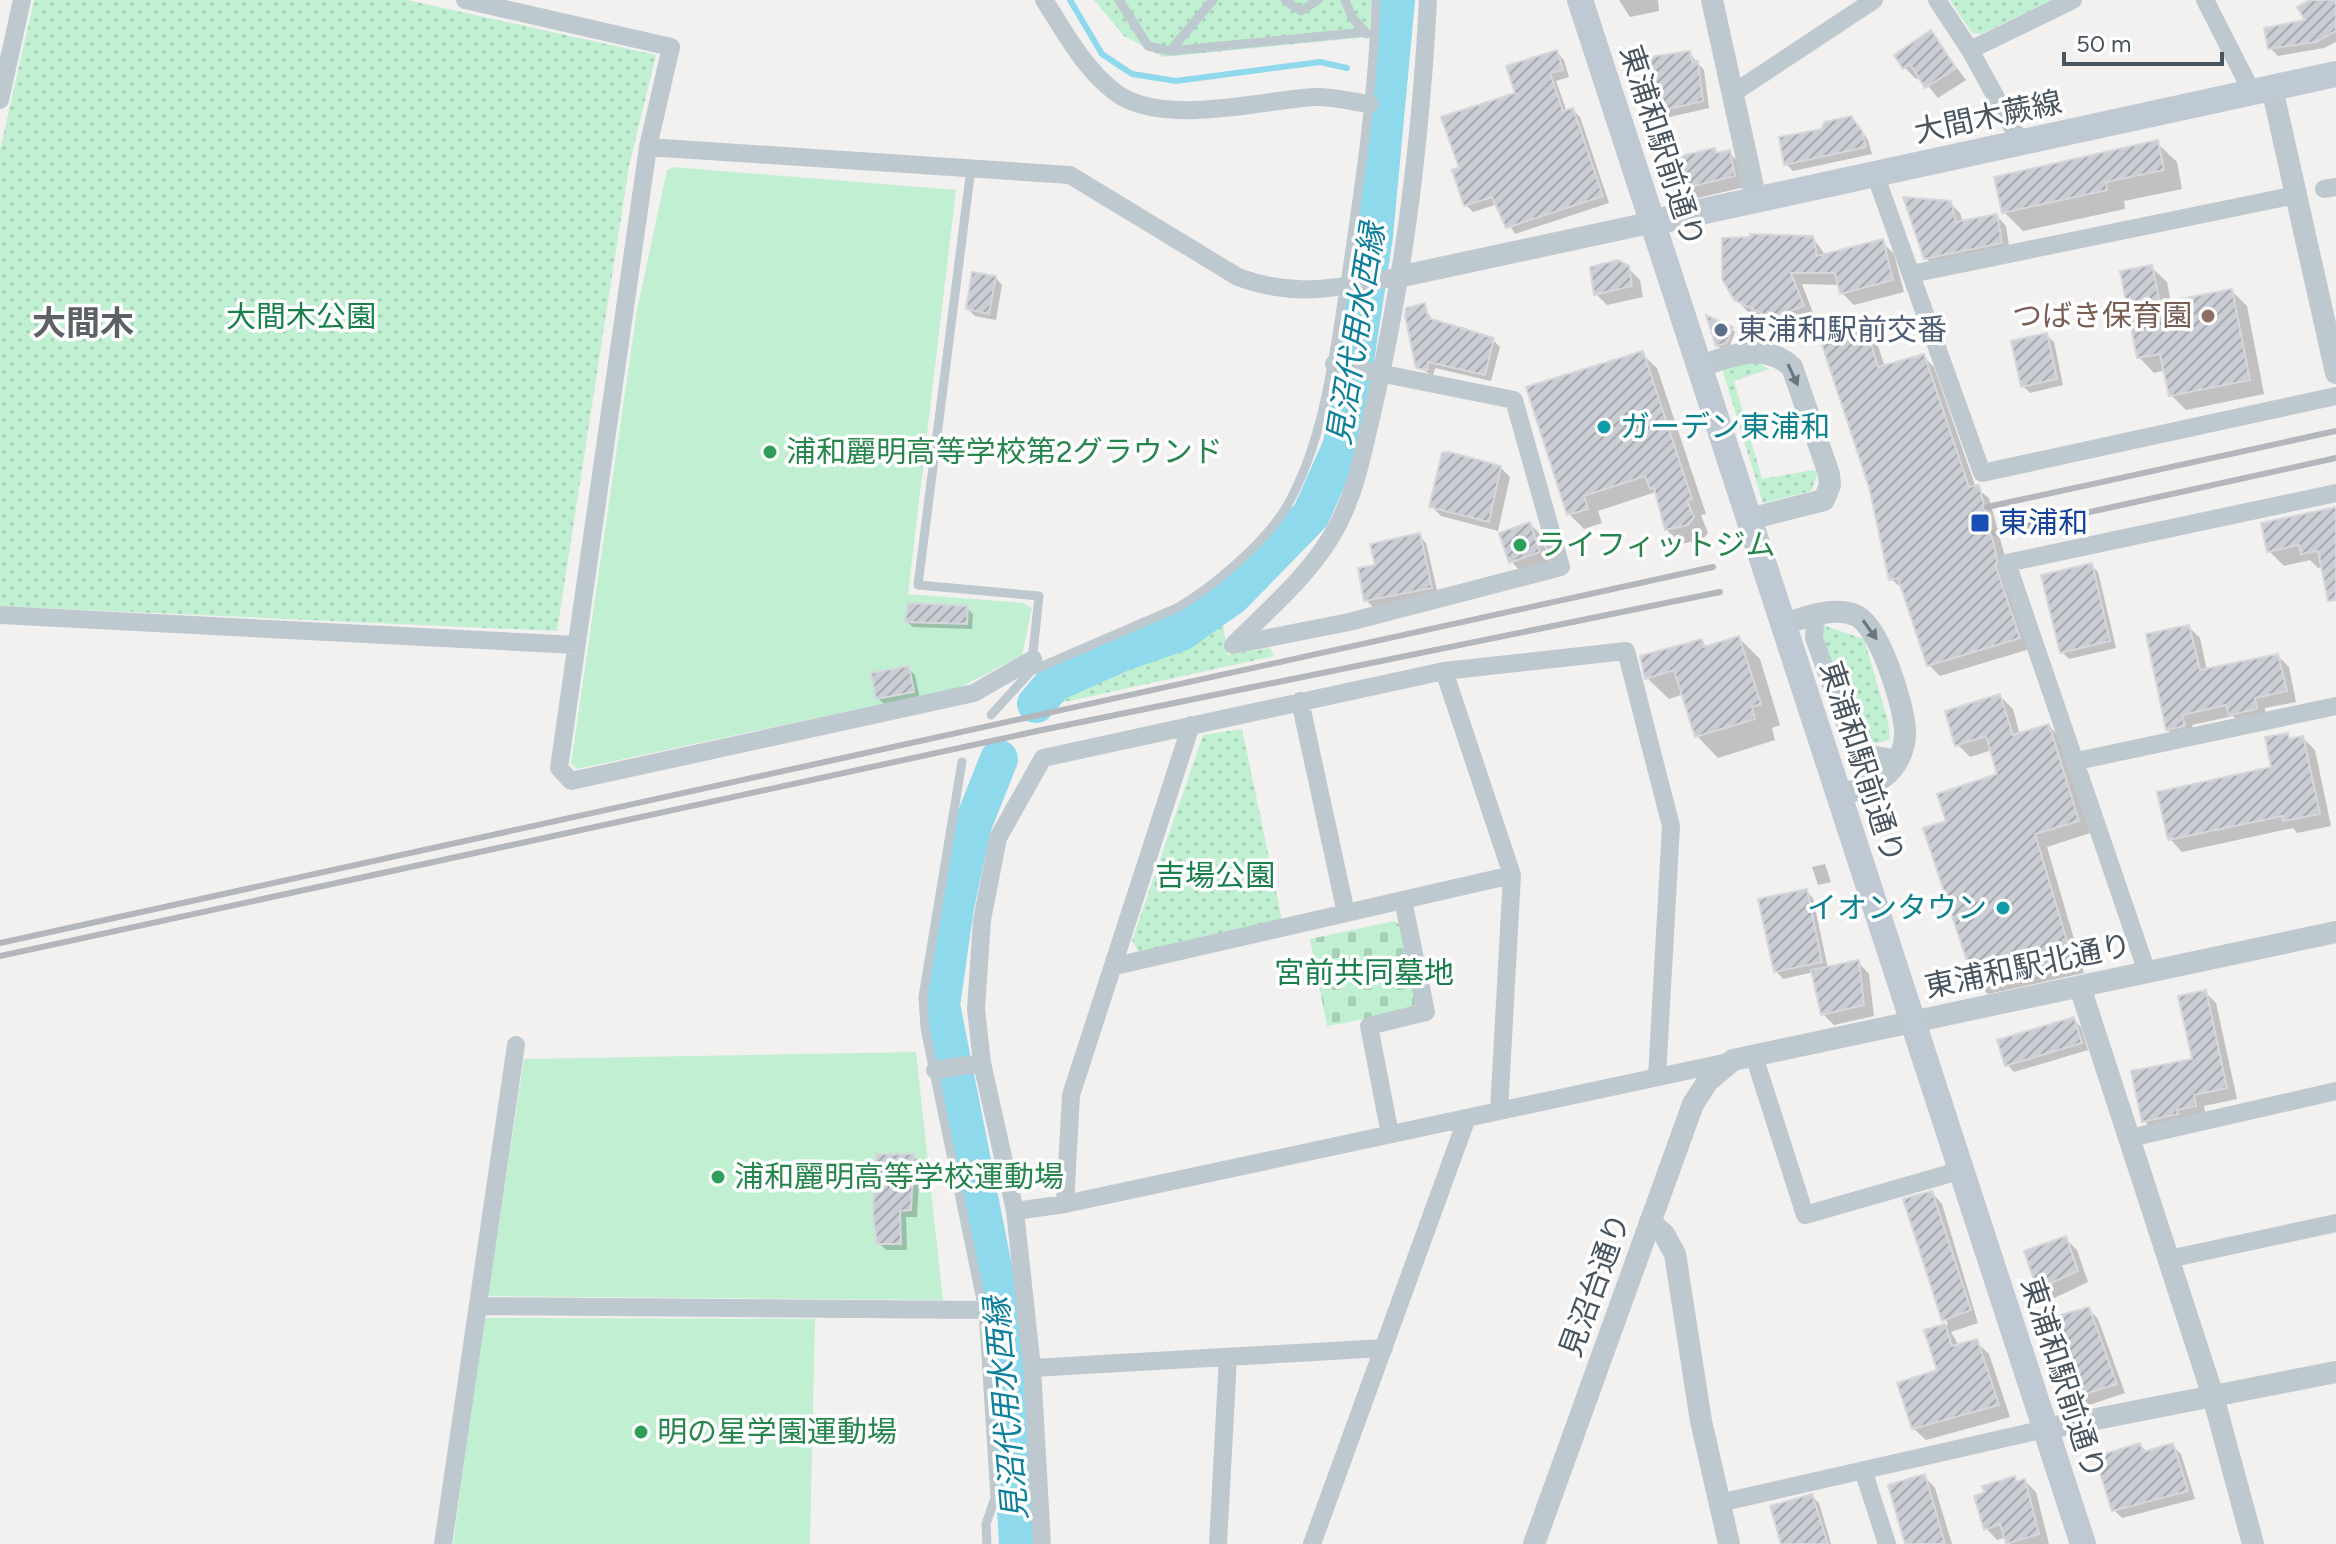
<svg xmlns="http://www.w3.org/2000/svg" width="2336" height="1544" viewBox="0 0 2336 1544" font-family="Figtree,'Noto Sans JP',sans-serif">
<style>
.grass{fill:url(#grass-dots)}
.cemetery{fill:url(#cemetery-stones)}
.garden{fill:#c0efd2}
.shadow{fill:#0003}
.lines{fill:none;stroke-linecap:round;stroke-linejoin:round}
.stream{stroke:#8ed9eb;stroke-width:6}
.river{stroke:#8ed9eb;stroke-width:38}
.building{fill:url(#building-hatch);stroke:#d5d7dc;stroke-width:2}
.service{stroke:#bec8cf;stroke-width:9}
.minor{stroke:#bec8cf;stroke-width:18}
.tertiary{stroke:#bec8cf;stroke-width:22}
.secondary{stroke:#bfc9d4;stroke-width:26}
.rail{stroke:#b3b6bb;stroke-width:6}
.oneway{fill:#6b7780}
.education-dot{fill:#8d6e63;stroke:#fff;stroke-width:3}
.service-dot{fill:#5c6f8a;stroke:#fff;stroke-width:3}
.culture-dot{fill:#0f9aa8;stroke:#fff;stroke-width:3}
.leisure-dot{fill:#2e9e5b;stroke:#fff;stroke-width:3}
.transit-dot{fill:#1a4fb4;stroke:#fff;stroke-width:3}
.labels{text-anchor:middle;stroke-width:7;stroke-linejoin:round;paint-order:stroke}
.street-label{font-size:30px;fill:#48545e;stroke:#fff}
.education-label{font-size:30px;fill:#785e54;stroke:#fff;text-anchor:end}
.park-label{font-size:30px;fill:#19804b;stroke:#fff}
.service-label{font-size:30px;fill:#4e5e75;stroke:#fff;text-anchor:start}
.culture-label{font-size:30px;fill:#0d838f;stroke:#fff;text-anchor:start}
.leisure-label{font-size:30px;fill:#27864d;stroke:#fff;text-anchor:start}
.transit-label{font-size:30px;fill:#164399;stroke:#fff;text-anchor:start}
.water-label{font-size:32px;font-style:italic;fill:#0e809c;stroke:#fff}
.quarter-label{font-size:34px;font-weight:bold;fill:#5d6165;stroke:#fff}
</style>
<defs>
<pattern id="grass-dots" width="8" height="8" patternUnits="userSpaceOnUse" patternTransform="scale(2)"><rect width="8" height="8" fill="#c0efd2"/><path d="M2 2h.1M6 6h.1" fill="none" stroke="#a6cfb7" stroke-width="1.8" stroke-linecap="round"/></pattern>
<pattern id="cemetery-stones" width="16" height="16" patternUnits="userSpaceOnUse" patternTransform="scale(2)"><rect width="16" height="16" fill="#c0efd2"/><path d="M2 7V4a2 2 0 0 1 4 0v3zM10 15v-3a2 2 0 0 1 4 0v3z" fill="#a6cfb7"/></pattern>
<pattern id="building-hatch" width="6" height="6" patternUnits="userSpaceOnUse" patternTransform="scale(2)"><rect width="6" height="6" fill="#cacdd3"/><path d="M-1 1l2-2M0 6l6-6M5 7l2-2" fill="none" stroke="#a6a9ae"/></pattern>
</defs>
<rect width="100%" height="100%" fill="#f3f0f0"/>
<path class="grass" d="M34,0H407L656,55L629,166L557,631L0,606V150Z
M1094,0H1371L1369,37L1163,57L1124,36Z
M1950,0H2053L1981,34L1972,33Z
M1747,357L1769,369L1734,381L1762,479L1813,470L1818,472L1811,491L1763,503L1721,365Z
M1223,622L1227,655L1270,648L1274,656L1060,703C1072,679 1131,669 1156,659C1179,649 1203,637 1223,622Z
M1822,625L1864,639L1888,721L1890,739C1875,747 1862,742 1851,729C1840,714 1823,645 1822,625Z
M1242,729L1282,920L1139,953L1132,941L1203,735Z"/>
<path class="cemetery" d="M1394,921L1401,926L1417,1001L1412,1010L1327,1026L1310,939Z"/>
<path class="garden" d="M673,167L956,190L908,594L1023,603L1032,608L1022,655L961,687L577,769L571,764L637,310L667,170Z
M916,1052L943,1300L488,1296L524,1059Z
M484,1318L815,1319L810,1544H453Z"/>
<path class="shadow" d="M1619,0H1658L1659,11L1630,17Z
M2314,0H2336V42L2324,48L2278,56L2270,48L2308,22Z
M1931,33L1966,80L1938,98L1920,76L1916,79L1905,68Z
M1556,52L1564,60L1569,77L1556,81L1567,112L1573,110L1580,117L1609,203L1515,234L1498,204L1473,212L1466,205L1461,169L1517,94Z
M1689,53L1704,70L1709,108L1661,119L1654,112Z
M1858,126L1868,140L1872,154L1793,171L1786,164Z
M2157,143L2177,162L2182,189L2124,201L2125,209L2023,231L2004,212Z
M1714,150L1718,155L1729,152L1740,164L1745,187L1698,198L1675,179Z
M1950,203L1960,213L1963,223L1997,216L2006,226L2010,253L1936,268L1926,258Z
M1813,238L1826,256L1882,242L1894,254L1904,292L1854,305L1842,293L1840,285L1802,284L1815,318L1785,329L1748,312L1736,299L1752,239Z
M2151,267L2167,282L2171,303L2232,291L2247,306L2264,394L2186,410L2171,395L2166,370L2154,373L2139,357Z
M1628,268L1640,280L1643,297L1607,305L1596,294Z
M995,277L1002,285L996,320L975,316L968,309Z
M1424,306L1433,321L1466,328L1471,334L1493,340L1500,347L1491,381L1435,368L1433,376L1418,367Z
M1732,329L1735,332L1730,345L1720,348L1717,345Z
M1866,332L1877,343L1885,367L1923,356L1934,367L1976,488L1989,498L2030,649L1940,676L1929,665L1904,590L1891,579Z
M2046,335L2054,342L2063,385L2030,393L2023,386Z
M1642,354L1657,368L1706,514L1701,515L1708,533L1703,539L1681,544L1666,529L1656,492L1598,511L1602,523L1584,529L1569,514Z
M1500,467L1510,477L1498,531L1441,516L1431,506Z
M2336,512V590L2323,567L2318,568L2310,560L2284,566L2269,551Z
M1530,524L1541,535L1550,563L1522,573L1511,561Z
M1419,536L1426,543L1438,594L1373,607L1366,600L1377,566Z
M2091,565L2098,572L2116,648L2069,659L2062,652Z
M967,608L973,614L972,629L913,627L907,622Z
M2189,627L2200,638L2207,671L2278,656L2289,667L2296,702L2265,708L2267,720L2242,725L2233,716L2192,725L2195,736L2178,740L2167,729Z
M1739,638L1760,659L1780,725L1772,728L1775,740L1718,758L1697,736L1684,694L1669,699L1647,678L1701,641L1708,648Z
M908,668L915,675L920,699L885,705L878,698Z
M2000,696L2013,709L2020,735L2049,726L2062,739L2090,833L2047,847L2084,973L1988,994L1975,981L1948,822L2000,776L1992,750L1970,757L1957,744Z
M2287,735L2293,740L2303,738L2315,750L2331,826L2297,833L2293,828L2182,852L2170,839L2274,769Z
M1825,864L1831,882L1818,885L1812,867Z
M1806,891L1813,898L1828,969L1858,962L1869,974L1874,1016L1834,1025L1823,1014L1814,972L1783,979L1776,971Z
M2205,992L2216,1003L2237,1099L2204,1106L2206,1117L2155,1132L2144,1121L2194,1060Z
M2074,1020L2081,1027L2088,1050L2014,1072L2007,1064Z
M913,1156L920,1163L917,1217H906L907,1250H886L879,1243Z
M1932,1193L1942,1204L1978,1323L1951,1332L1959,1346L1976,1342L1989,1354L2010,1417L1926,1440L1913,1428L1939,1372L1927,1331L1948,1325L1906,1201Z
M2066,1239L2077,1250L2088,1282L2050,1300L2039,1288L2026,1252Z
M2089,1309L2098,1319L2125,1393L2089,1405L2080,1395L2073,1375L2065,1367Z
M2140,1445L2148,1453L2173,1446L2181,1454L2195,1499L2122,1518L2114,1510Z
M1924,1476L1935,1488L1952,1544H1907Z
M2014,1478L2019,1483L2025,1481L2036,1492L2049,1544H2009L2006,1537L1997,1540L1986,1528Z
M1812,1496L1819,1503L1831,1544H1784Z"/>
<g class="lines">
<path class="stream" d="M1070,0L1102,54L1132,74L1176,81L1320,62L1347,68"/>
<path class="river" d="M1036,704L1054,683L1123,652L1181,632L1232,596L1311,515L1342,445L1374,236L1396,0
M999,759L972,827L955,907L941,1005L1007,1338L1018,1544"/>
</g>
<path class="building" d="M2310,0H2336V31L2316,42L2268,49L2264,28L2305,20L2297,7Z
M1931,30L1956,68L1925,88L1910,64L1903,69L1894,55Z
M1557,50L1563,70L1550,73L1563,111L1573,108L1603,196L1506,228L1492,197L1464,206L1452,170L1459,168L1441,117L1515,93L1506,66Z
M1690,51L1692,62L1698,61L1703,101L1652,113L1643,58Z
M1851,116L1862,131L1866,147L1784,165L1779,137L1822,129L1824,122Z
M2158,140L2164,170L2106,182L2107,190L2002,213L1994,177Z
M1715,148L1716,153L1730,150L1735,176L1685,188L1673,180L1668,159Z
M1903,197L1951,201L1956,222L1997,214L2002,243L1924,259Z
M1750,234L1813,236L1817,256L1883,239L1893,280L1840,294L1835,273H1791L1804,306L1771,318L1734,300L1722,279V238L1750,237Z
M1618,260L1629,266L1632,286L1594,295L1590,267Z
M2152,265L2160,303L2232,289L2250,380L2169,396L2160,354L2137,358L2120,271Z
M972,272L996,276L989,314L966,309Z
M1425,303L1428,318L1494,338L1485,375L1428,362L1427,370L1416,368L1405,316L1406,308Z
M1706,315L1733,327L1727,343L1716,346Z
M1867,330L1878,367L1924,354L1969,487L1979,485L1997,558L1996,567L2020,638L1927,666L1898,578L1889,580L1869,487L1821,342Z
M2047,333L2057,379L2021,387L2011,341Z
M1643,351L1692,499L1687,501L1694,517L1688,525L1665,530L1654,488L1650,489L1645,476L1584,496L1588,509L1567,515L1526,387Z
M1449,452L1501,466L1489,522L1429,507L1442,453Z
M2336,507V600L2328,601L2318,551L2301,554L2299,545L2267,552L2261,523Z
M1530,522L1540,552L1509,563L1499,533Z
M1420,533L1432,588L1364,601L1358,568L1375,565L1370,544Z
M2092,563L2110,641L2060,653L2041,575Z
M908,603L968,606L967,624L905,622Z
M2189,625L2200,670L2278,654L2287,691L2255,698L2257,709L2229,715L2226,705L2182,715L2185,726L2166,730L2146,634Z
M1739,636L1761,704L1752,707L1755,719L1695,737L1674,670L1645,679L1640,656L1702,639L1704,647Z
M909,666L914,692L876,699L871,673Z
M2000,694L2013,735L2049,724L2079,821L2035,834L2073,961L1974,982L1923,828L1946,821L1937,794L1997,774L1986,736L1955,746L1945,711Z
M2288,733L2289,739L2303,736L2320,814L2283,821L2282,816L2168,840L2157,792L2271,767L2265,737Z
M1807,889L1822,962L1774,972L1758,899Z
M1859,960L1864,1005L1821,1015L1811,970Z
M2206,990L2227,1088L2194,1095L2196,1106L2177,1110L2178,1114L2142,1122L2131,1071L2192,1059L2178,996Z
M2074,1017L2082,1043L2005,1066L1997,1040Z
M876,1154H914L911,1210L900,1211L901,1244H877L873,1216L874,1188H878Z
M1932,1191L1971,1310L1942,1321L1903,1199Z
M2066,1236L2078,1271L2037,1289L2024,1251Z
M2089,1307L2117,1384L2078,1396L2068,1367L2064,1369L2056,1350L2047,1319Z
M1945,1324L1952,1346L1977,1339L1999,1405L1912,1429L1897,1383L1937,1370L1924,1330Z
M2140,1443L2143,1452L2173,1443L2188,1491L2112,1511L2095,1457Z
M1925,1474L1945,1544H1905L1888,1485Z
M2015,1476L2016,1482L2025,1479L2039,1534L2006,1544L2000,1524L1984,1530L1974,1496L1985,1492L1982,1486Z
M1812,1494L1828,1544H1781L1770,1506Z"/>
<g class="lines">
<path class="service" d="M1119,0L1148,46L1170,51
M1213,0L1170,51L1365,32
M1285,0L1301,11L1318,0
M1345,0L1352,17L1367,34
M971,168L918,585L1039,596L1031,671L1177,608C1213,587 1266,542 1287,506C1325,438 1333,358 1345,283C1359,189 1373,95 1376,0
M991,715L1031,671
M962,762L923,997L925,1028L983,1310L995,1498L986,1524L987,1544"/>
<path class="minor" d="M465,0L671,47L648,147L559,768L571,781L974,693L1033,659
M1044,0C1065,32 1084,69 1115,92C1162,128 1261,100 1315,97C1332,96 1352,102 1370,104
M1937,0L1970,50L2021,143
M2205,0L2252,92
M1970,50L2073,0
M1732,94L1874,0
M0,100L22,0
M648,147L1070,175L1238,277C1297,299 1338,287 1398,277
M1875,174L1982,473L2336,396
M2324,189L2336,187
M1911,274L2296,195
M1821,614L1815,623L1814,638L1853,746L1870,754L1899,759
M0,615L576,645
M1233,645C1266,612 1306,578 1331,537C1356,496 1363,451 1374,405C1405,272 1421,136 1428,0
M1233,645L1349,622L1561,567L1514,400L1334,364
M1444,671L1512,875L1499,1111
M1300,701L1346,913
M2077,761L2336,706
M1115,966L1512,875
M2147,972L2007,563L2336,493
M1754,1056L1805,1215L1962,1170
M935,1070L982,1063
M1390,1134L1369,1026L1426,1012L1403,900
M2130,1138L2336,1091
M1065,1204L1071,1095L1191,725
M1015,1211L1065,1204L1733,1061
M2169,1259L2336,1223
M478,1306L983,1310
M1032,1368L1384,1348
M1863,1470L1887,1544
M1719,1503L2045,1429
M443,1544L516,1045
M1042,1544L1032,1368L1015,1211L982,1063L976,1009L982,920L998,838L1043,758L1444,671L1626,651L1671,826L1657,1077
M1218,1544L1228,1357
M1312,1544L1467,1118"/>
<path class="tertiary" d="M1712,0L1756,200
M2272,88L2336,373
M1398,277L1654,222
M1700,366C1733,356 1763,341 1792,367L1829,474L1830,485L1824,500L1749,519
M1783,624C1805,618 1832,606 1855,615C1879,624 1903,703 1905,729C1906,743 1901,758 1892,769C1879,785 1857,789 1838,796
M2080,987L2213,1396L2253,1544
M1650,1222L1664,1234L1675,1254L1701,1421L1729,1544
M2045,1429L2336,1372
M1534,1544L1693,1104L1708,1081L1733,1060L2336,932"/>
<path class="secondary" d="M1580,0L2083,1544
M1654,222L2336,74"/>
<path class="rail" d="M1987,507L2336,431
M1994,533L2336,458
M0,943L1713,567
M0,956L1042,730L1720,592"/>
</g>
<defs><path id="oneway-solid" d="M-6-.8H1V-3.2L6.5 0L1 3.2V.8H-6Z" transform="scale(2)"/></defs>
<g class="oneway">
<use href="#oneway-solid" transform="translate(1793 375) rotate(65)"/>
<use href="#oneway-solid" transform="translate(1870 630) rotate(54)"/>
</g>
<circle class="education-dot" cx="2208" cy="316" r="8"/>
<circle class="service-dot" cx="1721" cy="330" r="8"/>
<g class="culture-dot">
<circle cx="1604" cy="427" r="8"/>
<circle cx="2003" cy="908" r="8"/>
</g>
<g class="leisure-dot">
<circle cx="770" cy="452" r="8"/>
<circle cx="1520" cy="545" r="8"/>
<circle cx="718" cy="1177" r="8"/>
<circle cx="641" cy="1432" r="8"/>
</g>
<rect class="transit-dot" x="1970" y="513" width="20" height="20" rx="4"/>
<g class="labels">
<g class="street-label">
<text transform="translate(1988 117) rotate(-12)" y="10">大間木蕨線</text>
<text transform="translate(1662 146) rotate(72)" y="10">東浦和駅前通り</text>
<text transform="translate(1862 762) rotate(72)" y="10">東浦和駅前通り</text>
<text transform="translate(2028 966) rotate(-12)" y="10">東浦和駅北通り</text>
<text transform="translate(1595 1285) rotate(-70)" y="10">見沼台通り</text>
<text transform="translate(2063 1378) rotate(72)" y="10">東浦和駅前通り</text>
</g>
<g class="education-label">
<text x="2192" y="326">つばき保育園</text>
</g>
<g class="park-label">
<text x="301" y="327">大間木公園</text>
<text x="1215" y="886">吉場公園</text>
<text x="1364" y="983">宮前共同墓地</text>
</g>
<g class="service-label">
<text x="1737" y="340">東浦和駅前交番</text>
</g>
<g class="culture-label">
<text x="1620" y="437">ガーデン東浦和</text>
<text x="1987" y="918" text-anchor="end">イオンタウン</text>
</g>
<g class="leisure-label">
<text x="786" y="462">浦和麗明高等学校第2グラウンド</text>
<text x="1536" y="555">ライフィットジム</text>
<text x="734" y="1187">浦和麗明高等学校運動場</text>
<text x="657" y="1442">明の星学園運動場</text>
</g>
<g class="transit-label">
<text x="1998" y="533">東浦和</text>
</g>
<g class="water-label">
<text transform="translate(1356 334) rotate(-81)" y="11">見沼代用水西縁</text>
<text transform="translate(1006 1409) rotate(-95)" y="11">見沼代用水西縁</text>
</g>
<g class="quarter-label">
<text x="83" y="335">大間木</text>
</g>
</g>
<path d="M2064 52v12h158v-12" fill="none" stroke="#48545e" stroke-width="4"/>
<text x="2076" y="52" font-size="24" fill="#48545e" stroke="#ffffff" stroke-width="6" paint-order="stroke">50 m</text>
</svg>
